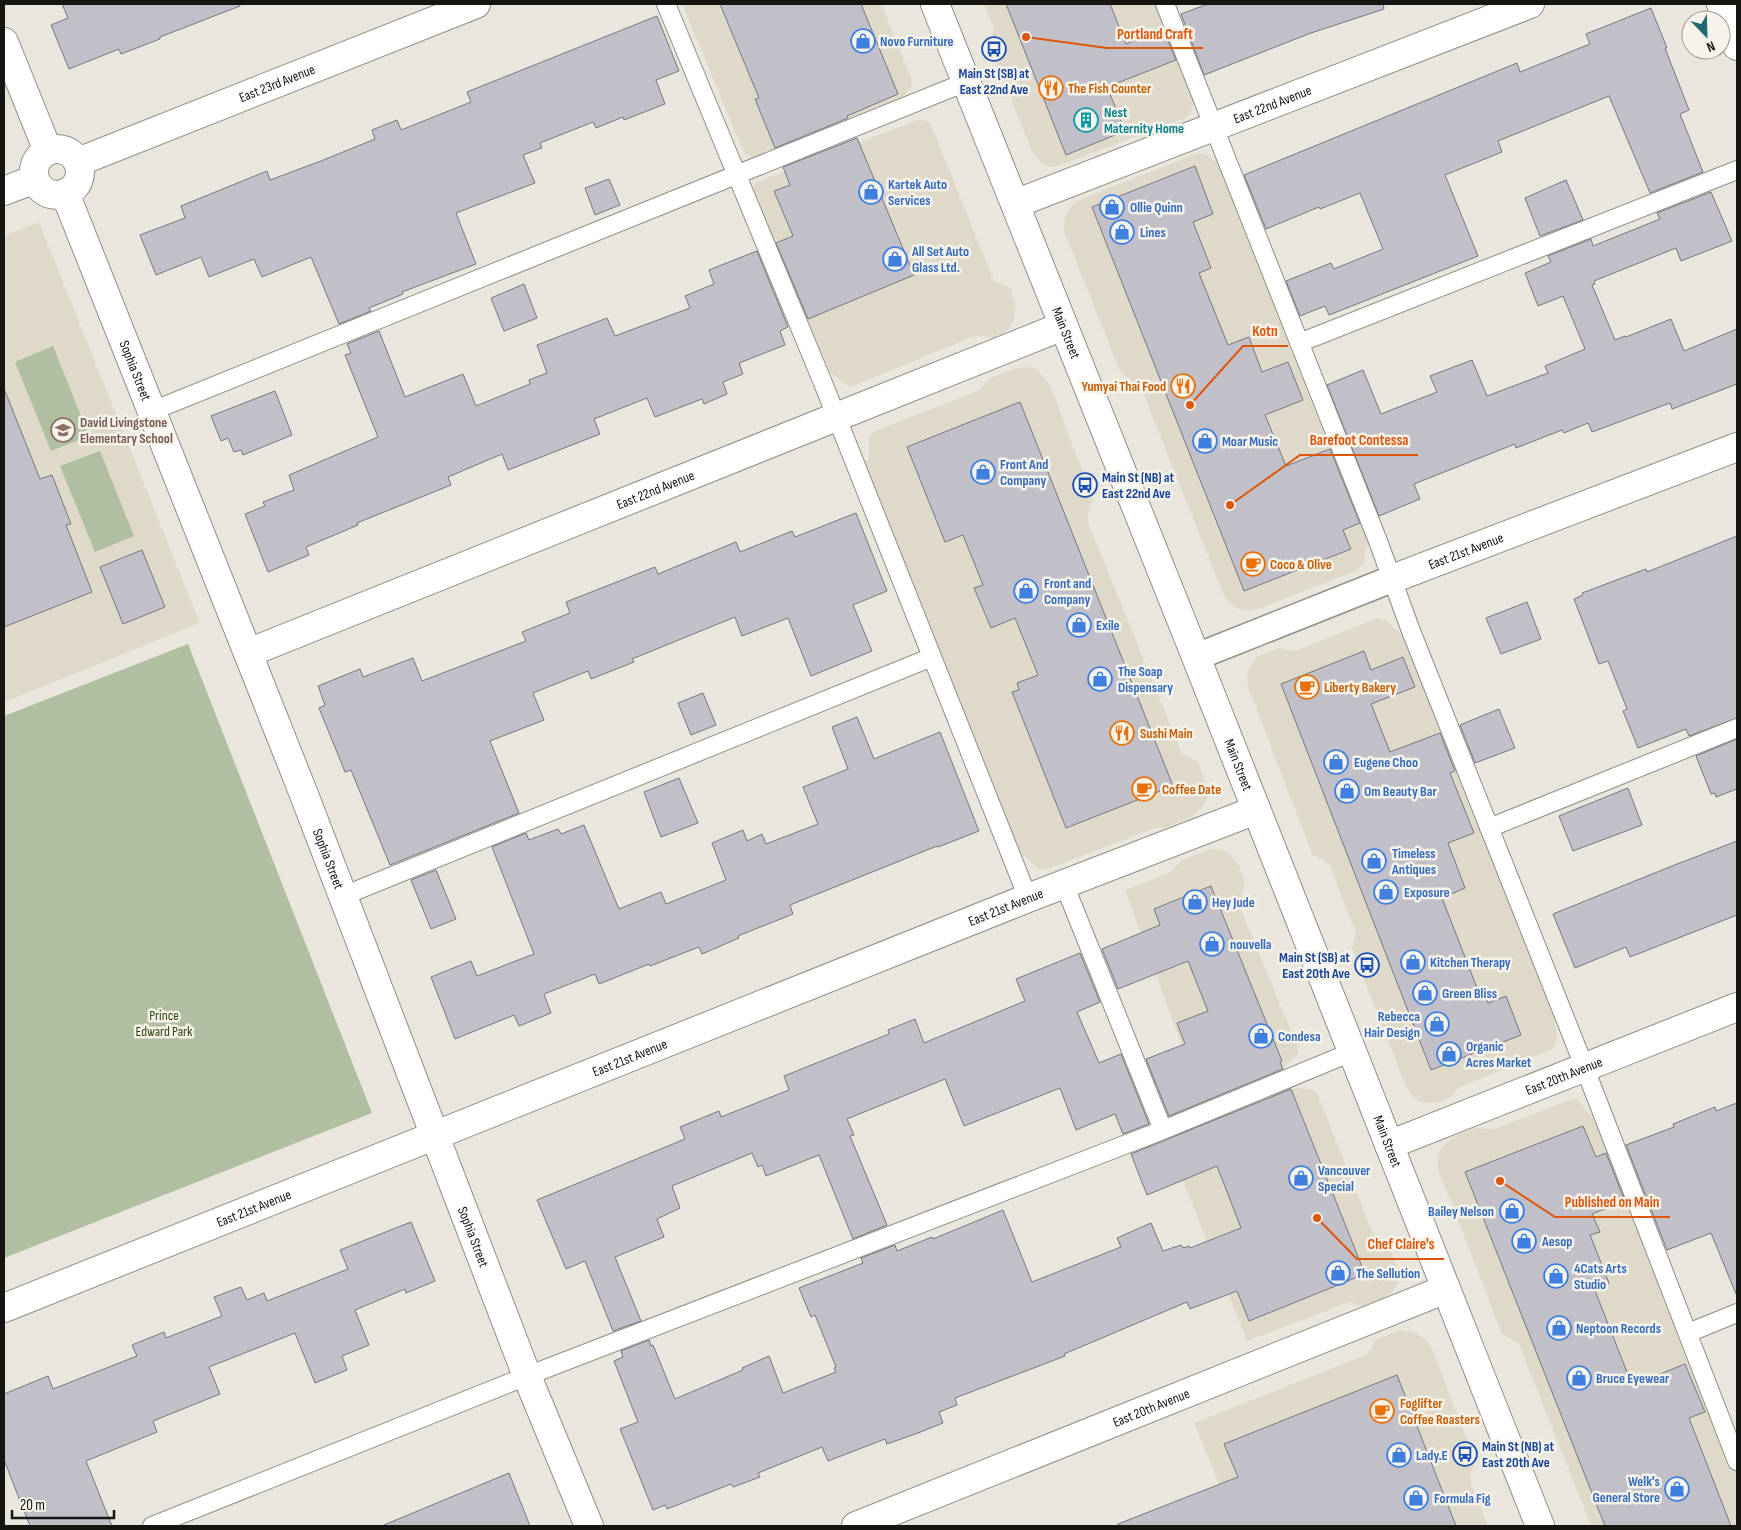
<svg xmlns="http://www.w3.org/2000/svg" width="1741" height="1530" viewBox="0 0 1741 1530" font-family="'Sofia Sans Condensed',sans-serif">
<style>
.built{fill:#dfd9c9}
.green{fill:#afbfa0}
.building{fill:#c1c0c9;stroke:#77767e}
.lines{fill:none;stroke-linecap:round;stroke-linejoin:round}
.service-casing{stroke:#918e86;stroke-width:20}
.pedestrian-casing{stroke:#918e86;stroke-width:29}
.minor-casing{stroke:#918e86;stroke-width:30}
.secondary-casing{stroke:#918e86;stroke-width:30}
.service{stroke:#fff;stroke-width:18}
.pedestrian{stroke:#fff;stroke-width:26}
.minor{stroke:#fff;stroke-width:28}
.secondary{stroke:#fff;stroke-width:28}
.labels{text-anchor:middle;stroke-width:5;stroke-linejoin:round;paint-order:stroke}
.shop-label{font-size:14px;font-weight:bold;fill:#366cbe;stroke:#f6f3ea;text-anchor:start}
.transit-label{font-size:14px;font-weight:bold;fill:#164399;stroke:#f6f3ea;text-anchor:start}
.street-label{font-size:14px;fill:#161512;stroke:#f6f3ea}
.food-label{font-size:14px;font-weight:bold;fill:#c56008;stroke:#f6f3ea;text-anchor:start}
.culture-label{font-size:14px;font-weight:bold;fill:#0d838f;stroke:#f6f3ea;text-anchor:start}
.education-label{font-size:14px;font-weight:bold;fill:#785e54;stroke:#f6f3ea;text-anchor:start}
.park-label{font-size:14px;fill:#2e4510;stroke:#f6f3ea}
.leader{fill:none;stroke:#de560c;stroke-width:2}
.callout-dot{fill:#de560c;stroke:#f6f3ea;stroke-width:2}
.callout-label{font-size:15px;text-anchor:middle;font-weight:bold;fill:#de560c;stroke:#f6f3ea;stroke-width:5;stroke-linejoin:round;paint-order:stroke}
</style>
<rect width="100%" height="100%" fill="#e9e6dd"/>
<path class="built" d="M682,4H882L912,81L911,87L898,102L758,160L744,153Z
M984,4H1165L1204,101L1192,106L1191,113L1187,117L1061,165L1051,167L1042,164L1032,151L989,44L994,30Z
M918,120L928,121L931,125L994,281L1010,288L1015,302L1014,320L1008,329L1002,335L994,338L979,336L972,337L850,387L830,372L751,192L755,183Z
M1199,153L1206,154L1216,162L1226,158L1378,541L1366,545L1364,563L1358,570L1258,609L1246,611L1236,608L1226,599L1220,586L1142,390L1120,371L1064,231V222L1067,212L1071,206L1079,200Z
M39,222L200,623L4,702V236Z
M1028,367L1037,369L1050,385L1093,499L1087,520L1182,754L1198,762L1208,790V797L1203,807L1189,818L1168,827L1155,828L1044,870L1037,868L1025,856L1013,861L855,465L869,460V438L873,432L980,390L989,379L1013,369Z
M1377,618L1386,620L1402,635L1411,631L1565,1017L1555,1022L1557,1038L1555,1045L1552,1049L1458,1088L1452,1097L1436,1103L1420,1102L1413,1097L1405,1084L1352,949L1356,933L1329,864L1312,854L1248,687L1247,676L1250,666L1256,658L1261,655L1280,648L1291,651L1298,650Z
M1211,849H1219L1229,853L1239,865L1245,881L1239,905L1298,1048V1054L1283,1067L1289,1087L1314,1090L1317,1093L1373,1234L1388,1243L1400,1274L1399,1282L1393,1291L1386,1297L1363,1306L1349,1302L1247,1341L1140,1073L1185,1054L1125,890L1171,872L1182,860Z
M1574,1099L1580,1102L1591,1117L1602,1113L1737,1461V1526H1591L1519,1344L1502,1334L1438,1169V1159L1441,1148L1455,1136L1476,1128L1495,1129L1569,1100Z
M1399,1330L1414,1332L1422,1337L1428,1342L1432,1349L1475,1460L1470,1477L1471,1484L1488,1526H1236L1194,1423L1366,1355L1376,1340Z"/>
<path class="green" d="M53,346L89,436L51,451L15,362Z
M100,451L134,536L95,552L60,466Z
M188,644L372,1113L4,1258V716Z"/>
<path class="building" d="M62,4H239L240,6L160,37V39L121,54L119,49L69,69L51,25L68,18Z
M720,4H861L898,94L847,116L848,118L775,148L755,99L759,98Z
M1006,4H1110L1126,44L1163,29L1176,60L1107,87L1125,131L1066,155Z
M1208,4H1383L1384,9L1311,33L1204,75L1181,14Z
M1651,8L1667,48H1665L1689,110L1680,114L1703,172L1650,193L1609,96L1498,141L1502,152L1445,175L1478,256L1329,315L1325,306L1300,316L1286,281L1331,263L1334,269L1383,249L1360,193L1320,209L1319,207L1266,229L1244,175L1517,63L1520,72L1590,44L1586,34Z
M657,16L679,71L656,80L665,104L624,120L623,117L596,128L593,122L540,143L542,148L523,155L535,183L456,213L476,264L402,292L403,294L369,308L371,311L339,324L311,257L262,277L254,259L209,277L201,257L156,275L140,235L185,218L181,206L267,171L270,180L321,161L375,139L372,130L397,120L401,130L471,102L467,92Z
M857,138L914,275L808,319L776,243L793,236L774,191L790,185L783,167Z
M1195,166L1213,214L1193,222L1211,268L1199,273L1228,345L1249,337L1262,372L1288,362L1303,400L1265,415L1286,466L1330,449L1360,523L1343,530L1351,549L1244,591L1092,207Z
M609,179L620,205L595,215L585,188Z
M1566,180L1583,220L1540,236L1525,198Z
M1711,192L1732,241L1681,261L1676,248L1594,281L1595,284L1592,285L1615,340L1625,336L1626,337L1671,319L1684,351L1737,329V384L1672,409L1670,403L1592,432L1588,423L1564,433L1562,430L1516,448L1515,444L1414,484L1420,499L1379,516L1327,385L1363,370L1381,414L1437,392L1430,376L1472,360L1487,396L1548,373L1545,366L1585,349L1563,296L1538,306L1525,273L1551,262L1548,256L1591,239L1593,246L1660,219L1657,213Z
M757,251L788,327L780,331L785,345L739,363L743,374L723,382L727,394L704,404L702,399L655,417L647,398L594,419L600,434L508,470L502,454L448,477L451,485L357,523L358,525L306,547L309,555L268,572L245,514L265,506L263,502L294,490L289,475L378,437L345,355L351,353L347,344L379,331L405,397L463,374L476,406L530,384L529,380L547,373L537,345L607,318L615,336L690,308L685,296L714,284L709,270Z
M524,284L537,318L504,331L491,298Z
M5,391L40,479L52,475L71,524L66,525L92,592L4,627V392Z
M275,391L292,435L243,455L241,450L234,452L228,438L221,441L211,416Z
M1020,402L1173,786L1066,828L1012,692L1019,690L1017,683L1038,675L1015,618L991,628L974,588L983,585L963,535L945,542L907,447Z
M856,513L887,591L853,605L872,651L811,676L788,618L742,636L735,617L632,659L634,662L591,679L588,671L533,693L544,720L490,741L519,813L390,865L351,770L345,772L319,708L325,705L318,686L360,669L363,677L413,658L422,681L526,641L522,632L570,613L566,602L655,567L658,574L736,542L740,552L792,531L795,537Z
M1737,536V718L1689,736L1686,729L1638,748L1623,711L1627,709L1608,661L1599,664L1574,599L1583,595L1582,593L1646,569L1647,572Z
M142,550L165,607L123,624L100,567Z
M1527,602L1541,639L1501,654L1486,618Z
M1364,651L1371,670L1403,657L1415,687L1371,704L1390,752L1440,733L1455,771L1450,773L1474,833L1448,843L1465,888L1442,898L1479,993L1484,991L1488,1003L1506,996L1521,1035L1431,1070L1281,684Z
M703,693L716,725L691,735L678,703Z
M1499,709L1515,748L1475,763L1460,725Z
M857,717L874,759L940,732L979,831L938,847L937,846L790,905L793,914L738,936L739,938L702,954L699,947L650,966L649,964L599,984L595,974L544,994L551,1013L519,1026L514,1015L455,1039L431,977L471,961L477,976L534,954L492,847L526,833L529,840L558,829L561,834L584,825L619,909L661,892L666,904L726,880L712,843L743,830L747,841L762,834L766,844L818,824L803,787L848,769L832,727Z
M1737,739V789L1716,797L1715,793L1711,794L1696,756Z
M679,778L698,823L661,837L644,792Z
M1628,788L1642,825L1573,851L1559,816Z
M1737,841V915L1630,957L1626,947L1575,968L1553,914L1672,866Z
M436,870L456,919L431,929L411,880Z
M1211,886L1282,1061L1280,1062L1283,1069L1169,1116L1146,1059L1185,1044L1177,1023L1208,1011L1188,961L1118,989L1102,949L1160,925L1154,909Z
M1080,953L1100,1002L1077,1012L1099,1063L1121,1054L1149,1124L1123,1134L1115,1114L1076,1130L1060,1088L964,1126L945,1079L847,1119L854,1135L850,1136L887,1225L853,1239L819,1155L766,1176L762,1165L758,1167L752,1153L672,1186L680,1208L657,1219L664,1237L615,1257L641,1321L613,1331L585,1261L566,1269L537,1200L685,1139L680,1127L719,1111L721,1117L789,1090L784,1076L889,1034L888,1030L915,1019L924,1043L1025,1001L1016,979Z
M1291,1089L1365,1274L1249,1321L1237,1291L1190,1309L1187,1302L1064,1354L1065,1356L955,1398L957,1405L939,1412L943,1423L918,1433L887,1444L885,1439L828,1461L822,1447L758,1473L760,1477L733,1487L731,1484L667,1509L665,1505L653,1510L620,1429L638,1422L614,1361L623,1357L621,1351L649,1340L651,1346L653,1345L675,1399L743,1370L742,1368L769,1356L783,1393L836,1372L834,1368L836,1367L815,1315L811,1317L799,1288L863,1263L861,1258L895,1245L897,1251L932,1237L933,1239L1003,1210L1032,1282L1121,1247L1117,1238L1151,1223L1163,1251L1181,1245L1183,1248L1189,1246L1190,1248L1241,1228L1217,1166L1147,1195L1131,1154Z
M1737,1103V1293L1736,1294L1711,1233L1667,1250L1626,1145L1674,1127L1673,1124L1715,1107L1716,1111Z
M1583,1126L1596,1157L1606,1153L1625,1201L1592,1214L1600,1232L1590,1235L1609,1283L1594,1288L1632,1385L1685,1364L1705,1412L1689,1418L1731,1526H1605L1465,1172Z
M411,1222L435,1281L406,1293L405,1289L355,1310L369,1345L342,1356L347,1370L315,1383L295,1333L209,1367L220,1394L153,1421L157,1432L86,1461L112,1526H30L4,1460V1394L48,1376L53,1389L137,1356L132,1345L164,1332L166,1338L222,1316L214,1297L241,1287L247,1300L264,1293L267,1301L348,1269L340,1250Z
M1397,1375L1456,1526H1118V1524L1238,1477L1224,1444Z
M509,1473L530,1526H384V1525Z"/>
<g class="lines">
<g class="service-casing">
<path id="service" d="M666,4L823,383L1028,898
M1165,4L1378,541L1411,631L1584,1066L1737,1461
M1299,343L1737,170
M152,411L966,82
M1489,828L1737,728
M1064,884L1163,1130
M343,896L932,657
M1688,1333L1737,1313
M152,1526L527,1376L1163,1130L1352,1052"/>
</g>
<g class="pedestrian-casing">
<path id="pedestrian" d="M1196,657L1392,579"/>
</g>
<g class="minor-casing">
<g id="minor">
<path d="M1721,4L1737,46"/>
<path d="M4,42L48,151"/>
<circle cx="57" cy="172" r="23"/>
<path id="s1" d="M78,162L476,4"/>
<path d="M4,191L35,179"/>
<path id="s2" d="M65,193L303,792L527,1376L589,1526"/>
<path id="s3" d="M1015,204L1530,4"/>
<path id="s4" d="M1392,579L1737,447"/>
<path id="s5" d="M248,653L1063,326"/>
<path id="s6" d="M1389,1145L1737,1007"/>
<path id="s7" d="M4,1308L1028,898L1256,810"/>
<path id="s8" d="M856,1526L1446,1289"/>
</g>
</g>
<g class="secondary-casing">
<g id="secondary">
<path id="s9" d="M935,4L1196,657L1540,1526"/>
</g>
</g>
<use href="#service" class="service"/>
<use href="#pedestrian" class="pedestrian"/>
<use href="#minor" class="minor"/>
<use href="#secondary" class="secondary"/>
</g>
<defs>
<g id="shop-ring" transform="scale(1.25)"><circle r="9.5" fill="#f6f3ea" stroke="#3f7fe0" stroke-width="1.5"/><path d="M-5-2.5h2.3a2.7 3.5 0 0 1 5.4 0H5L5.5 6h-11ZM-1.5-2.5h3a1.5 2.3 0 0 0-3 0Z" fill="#3f7fe0"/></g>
<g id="bus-ring" transform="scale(1.25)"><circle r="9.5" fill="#f6f3ea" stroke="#1a4fb4" stroke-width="1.5"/><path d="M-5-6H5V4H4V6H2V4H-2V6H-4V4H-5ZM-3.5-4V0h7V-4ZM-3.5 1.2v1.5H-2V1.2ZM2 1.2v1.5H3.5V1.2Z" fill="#1a4fb4"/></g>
<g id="restaurant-ring" transform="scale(1.25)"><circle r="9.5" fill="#f6f3ea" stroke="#e8710a" stroke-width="1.5"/><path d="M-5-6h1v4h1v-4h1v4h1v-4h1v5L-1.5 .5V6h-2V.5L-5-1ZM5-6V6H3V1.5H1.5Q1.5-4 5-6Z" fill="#e8710a"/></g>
<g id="building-ring" transform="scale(1.25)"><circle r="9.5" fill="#f6f3ea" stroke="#0f9aa8" stroke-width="1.5"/><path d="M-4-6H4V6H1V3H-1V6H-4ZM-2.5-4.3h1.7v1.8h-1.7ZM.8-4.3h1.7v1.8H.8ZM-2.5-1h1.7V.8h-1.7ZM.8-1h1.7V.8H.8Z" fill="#0f9aa8"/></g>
<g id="school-ring" transform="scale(1.25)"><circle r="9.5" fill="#f6f3ea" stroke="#8d6e63" stroke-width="1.5"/><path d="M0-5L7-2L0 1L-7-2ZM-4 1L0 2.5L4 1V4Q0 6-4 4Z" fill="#8d6e63"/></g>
<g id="cafe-ring" transform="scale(1.25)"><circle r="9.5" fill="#f6f3ea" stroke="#e8710a" stroke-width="1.5"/><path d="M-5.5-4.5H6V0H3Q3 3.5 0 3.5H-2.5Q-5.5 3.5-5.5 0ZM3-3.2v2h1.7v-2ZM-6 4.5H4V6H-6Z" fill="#e8710a"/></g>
</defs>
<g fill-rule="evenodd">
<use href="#shop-ring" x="863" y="41"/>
<use href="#bus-ring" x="994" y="49"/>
<use href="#restaurant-ring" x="1051" y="88"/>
<use href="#building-ring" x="1086" y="120"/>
<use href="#shop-ring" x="871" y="192"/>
<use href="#shop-ring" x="1112" y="207"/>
<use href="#shop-ring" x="1122" y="232"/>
<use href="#shop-ring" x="895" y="259"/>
<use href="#restaurant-ring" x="1183" y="386"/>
<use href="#school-ring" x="63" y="430"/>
<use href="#shop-ring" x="1205" y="441"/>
<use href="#shop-ring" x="983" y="472"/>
<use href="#bus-ring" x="1085" y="485"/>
<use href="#cafe-ring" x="1253" y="564"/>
<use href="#shop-ring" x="1026" y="591"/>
<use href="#shop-ring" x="1079" y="625"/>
<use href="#shop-ring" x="1100" y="679"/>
<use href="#cafe-ring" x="1307" y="687"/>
<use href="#restaurant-ring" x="1122" y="733"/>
<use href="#shop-ring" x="1336" y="762"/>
<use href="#cafe-ring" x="1144" y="789"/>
<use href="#shop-ring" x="1347" y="791"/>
<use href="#shop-ring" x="1374" y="861"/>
<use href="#shop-ring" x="1386" y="892"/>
<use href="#shop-ring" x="1195" y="902"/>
<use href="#shop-ring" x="1212" y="944"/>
<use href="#shop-ring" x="1413" y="962"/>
<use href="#bus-ring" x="1367" y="965"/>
<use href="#shop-ring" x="1425" y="993"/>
<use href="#shop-ring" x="1437" y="1024"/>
<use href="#shop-ring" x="1261" y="1036"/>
<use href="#shop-ring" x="1449" y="1054"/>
<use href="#shop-ring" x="1301" y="1178"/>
<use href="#shop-ring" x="1512" y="1211"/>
<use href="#shop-ring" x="1524" y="1241"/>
<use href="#shop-ring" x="1338" y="1273"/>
<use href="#shop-ring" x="1556" y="1276"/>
<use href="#shop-ring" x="1559" y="1328"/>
<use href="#shop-ring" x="1579" y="1378"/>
<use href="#cafe-ring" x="1382" y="1411"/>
<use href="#bus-ring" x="1465" y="1454"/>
<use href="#shop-ring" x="1399" y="1455"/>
<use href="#shop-ring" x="1677" y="1489"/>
<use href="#shop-ring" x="1416" y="1498"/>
</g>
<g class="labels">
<g class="shop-label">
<text x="880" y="46">Novo Furniture</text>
<text x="888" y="189">Kartek Auto<tspan x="888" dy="16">Services</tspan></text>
<text x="1130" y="212">Ollie Quinn</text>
<text x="1140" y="237">Lines</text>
<text x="912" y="256">All Set Auto<tspan x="912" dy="16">Glass Ltd.</tspan></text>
<text x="1222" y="446">Moar Music</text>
<text x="1000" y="469">Front And<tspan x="1000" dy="16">Company</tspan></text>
<text x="1044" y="588">Front and<tspan x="1044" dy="16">Company</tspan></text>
<text x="1096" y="630">Exile</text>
<text x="1118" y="676">The Soap<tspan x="1118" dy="16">Dispensary</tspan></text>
<text x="1354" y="767">Eugene Choo</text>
<text x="1364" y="796">Om Beauty Bar</text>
<text x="1392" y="858">Timeless<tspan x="1392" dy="16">Antiques</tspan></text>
<text x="1404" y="897">Exposure</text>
<text x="1212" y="907">Hey Jude</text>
<text x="1230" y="949">nouvella</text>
<text x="1430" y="967">Kitchen Therapy</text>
<text x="1442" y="998">Green Bliss</text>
<text x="1420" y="1021" text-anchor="end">Rebecca<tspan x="1420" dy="16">Hair Design</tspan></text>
<text x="1278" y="1041">Condesa</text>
<text x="1466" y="1051">Organic<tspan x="1466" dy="16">Acres Market</tspan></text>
<text x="1318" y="1175">Vancouver<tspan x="1318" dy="16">Special</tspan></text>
<text x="1494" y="1216" text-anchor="end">Bailey Nelson</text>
<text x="1542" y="1246">Aesop</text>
<text x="1574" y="1273">4Cats Arts<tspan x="1574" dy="16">Studio</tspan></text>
<text x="1356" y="1278">The Sellution</text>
<text x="1576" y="1333">Neptoon Records</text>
<text x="1596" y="1383">Bruce Eyewear</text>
<text x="1416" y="1460">Lady.E</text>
<text x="1660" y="1486" text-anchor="end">Welk's<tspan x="1660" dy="16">General Store</tspan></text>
<text x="1434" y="1503">Formula Fig</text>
</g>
<g class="transit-label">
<text x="994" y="78" text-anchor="middle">Main St (SB) at<tspan x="994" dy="16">East 22nd Ave</tspan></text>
<text x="1102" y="482">Main St (NB) at<tspan x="1102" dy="16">East 22nd Ave</tspan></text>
<text x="1350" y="962" text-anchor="end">Main St (SB) at<tspan x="1350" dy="16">East 20th Ave</tspan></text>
<text x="1482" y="1451">Main St (NB) at<tspan x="1482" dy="16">East 20th Ave</tspan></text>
</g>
<g class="street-label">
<text dy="5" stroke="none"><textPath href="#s1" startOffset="214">East 23rd Avenue</textPath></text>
<text dy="5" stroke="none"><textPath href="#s3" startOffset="276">East 22nd Avenue</textPath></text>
<text dy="5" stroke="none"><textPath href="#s9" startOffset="354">Main Street</textPath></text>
<text dy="5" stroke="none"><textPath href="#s2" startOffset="191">Sophia Street</textPath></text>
<text dy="5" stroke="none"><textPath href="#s5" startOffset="439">East 22nd Avenue</textPath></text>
<text dy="5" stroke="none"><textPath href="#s4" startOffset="79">East 21st Avenue</textPath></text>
<text dy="5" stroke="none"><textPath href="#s9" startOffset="819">Main Street</textPath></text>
<text dy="5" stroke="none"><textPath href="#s2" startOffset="716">Sophia Street</textPath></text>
<text dy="5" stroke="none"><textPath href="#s7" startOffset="1079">East 21st Avenue</textPath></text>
<text dy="5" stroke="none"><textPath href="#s7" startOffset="674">East 21st Avenue</textPath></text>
<text dy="5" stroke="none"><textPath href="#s6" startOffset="188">East 20th Avenue</textPath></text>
<text dy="5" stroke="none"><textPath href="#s9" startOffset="1224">Main Street</textPath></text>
<text dy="5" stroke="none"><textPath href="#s7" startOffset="269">East 21st Avenue</textPath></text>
<text dy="5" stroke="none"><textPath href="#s2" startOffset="1121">Sophia Street</textPath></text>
<text dy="5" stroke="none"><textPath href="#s8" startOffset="318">East 20th Avenue</textPath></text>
</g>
<g class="food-label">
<text x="1068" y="93">The Fish Counter</text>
<text x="1166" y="391" text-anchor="end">Yumyai Thai Food</text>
<text x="1270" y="569">Coco &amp; Olive</text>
<text x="1324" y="692">Liberty Bakery</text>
<text x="1140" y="738">Sushi Main</text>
<text x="1162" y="794">Coffee Date</text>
<text x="1400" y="1408">Foglifter<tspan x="1400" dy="16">Coffee Roasters</tspan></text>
</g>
<g class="culture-label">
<text x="1104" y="117">Nest<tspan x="1104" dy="16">Maternity Home</tspan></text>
</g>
<g class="education-label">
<text x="80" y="427">David Livingstone<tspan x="80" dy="16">Elementary School</tspan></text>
</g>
<g class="park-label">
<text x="164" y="1020">Prince<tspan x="164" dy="16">Edward Park</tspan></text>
</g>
</g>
<path class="leader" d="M1026 37L1107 48H1203M1190 405L1243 346H1288M1230 505L1300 455H1418M1500 1181L1555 1217H1670M1317 1218L1357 1259H1444"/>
<g class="callout-dot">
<circle cx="1026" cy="37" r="5"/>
<circle cx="1190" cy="405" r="5"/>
<circle cx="1230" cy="505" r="5"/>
<circle cx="1500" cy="1181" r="5"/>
<circle cx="1317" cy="1218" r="5"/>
</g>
<g class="callout-label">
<text x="1155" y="39">Portland Craft</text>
<text x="1265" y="336">Kotn</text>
<text x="1359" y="445">Barefoot Contessa</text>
<text x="1612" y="1207">Published on Main</text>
<text x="1401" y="1249">Chef Claire's</text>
</g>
<rect width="1741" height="1530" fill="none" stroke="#161512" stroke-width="10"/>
<g transform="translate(1706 35) rotate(157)"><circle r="24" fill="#f6f3ea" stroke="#9c9a94"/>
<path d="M0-4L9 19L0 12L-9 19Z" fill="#1f6a73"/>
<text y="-8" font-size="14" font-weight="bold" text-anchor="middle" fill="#161512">N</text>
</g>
<path d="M12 1510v8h102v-8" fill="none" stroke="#161512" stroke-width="2.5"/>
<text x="20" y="1510" font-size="15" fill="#161512" stroke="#f6f3ea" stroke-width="4" paint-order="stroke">20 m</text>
</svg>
